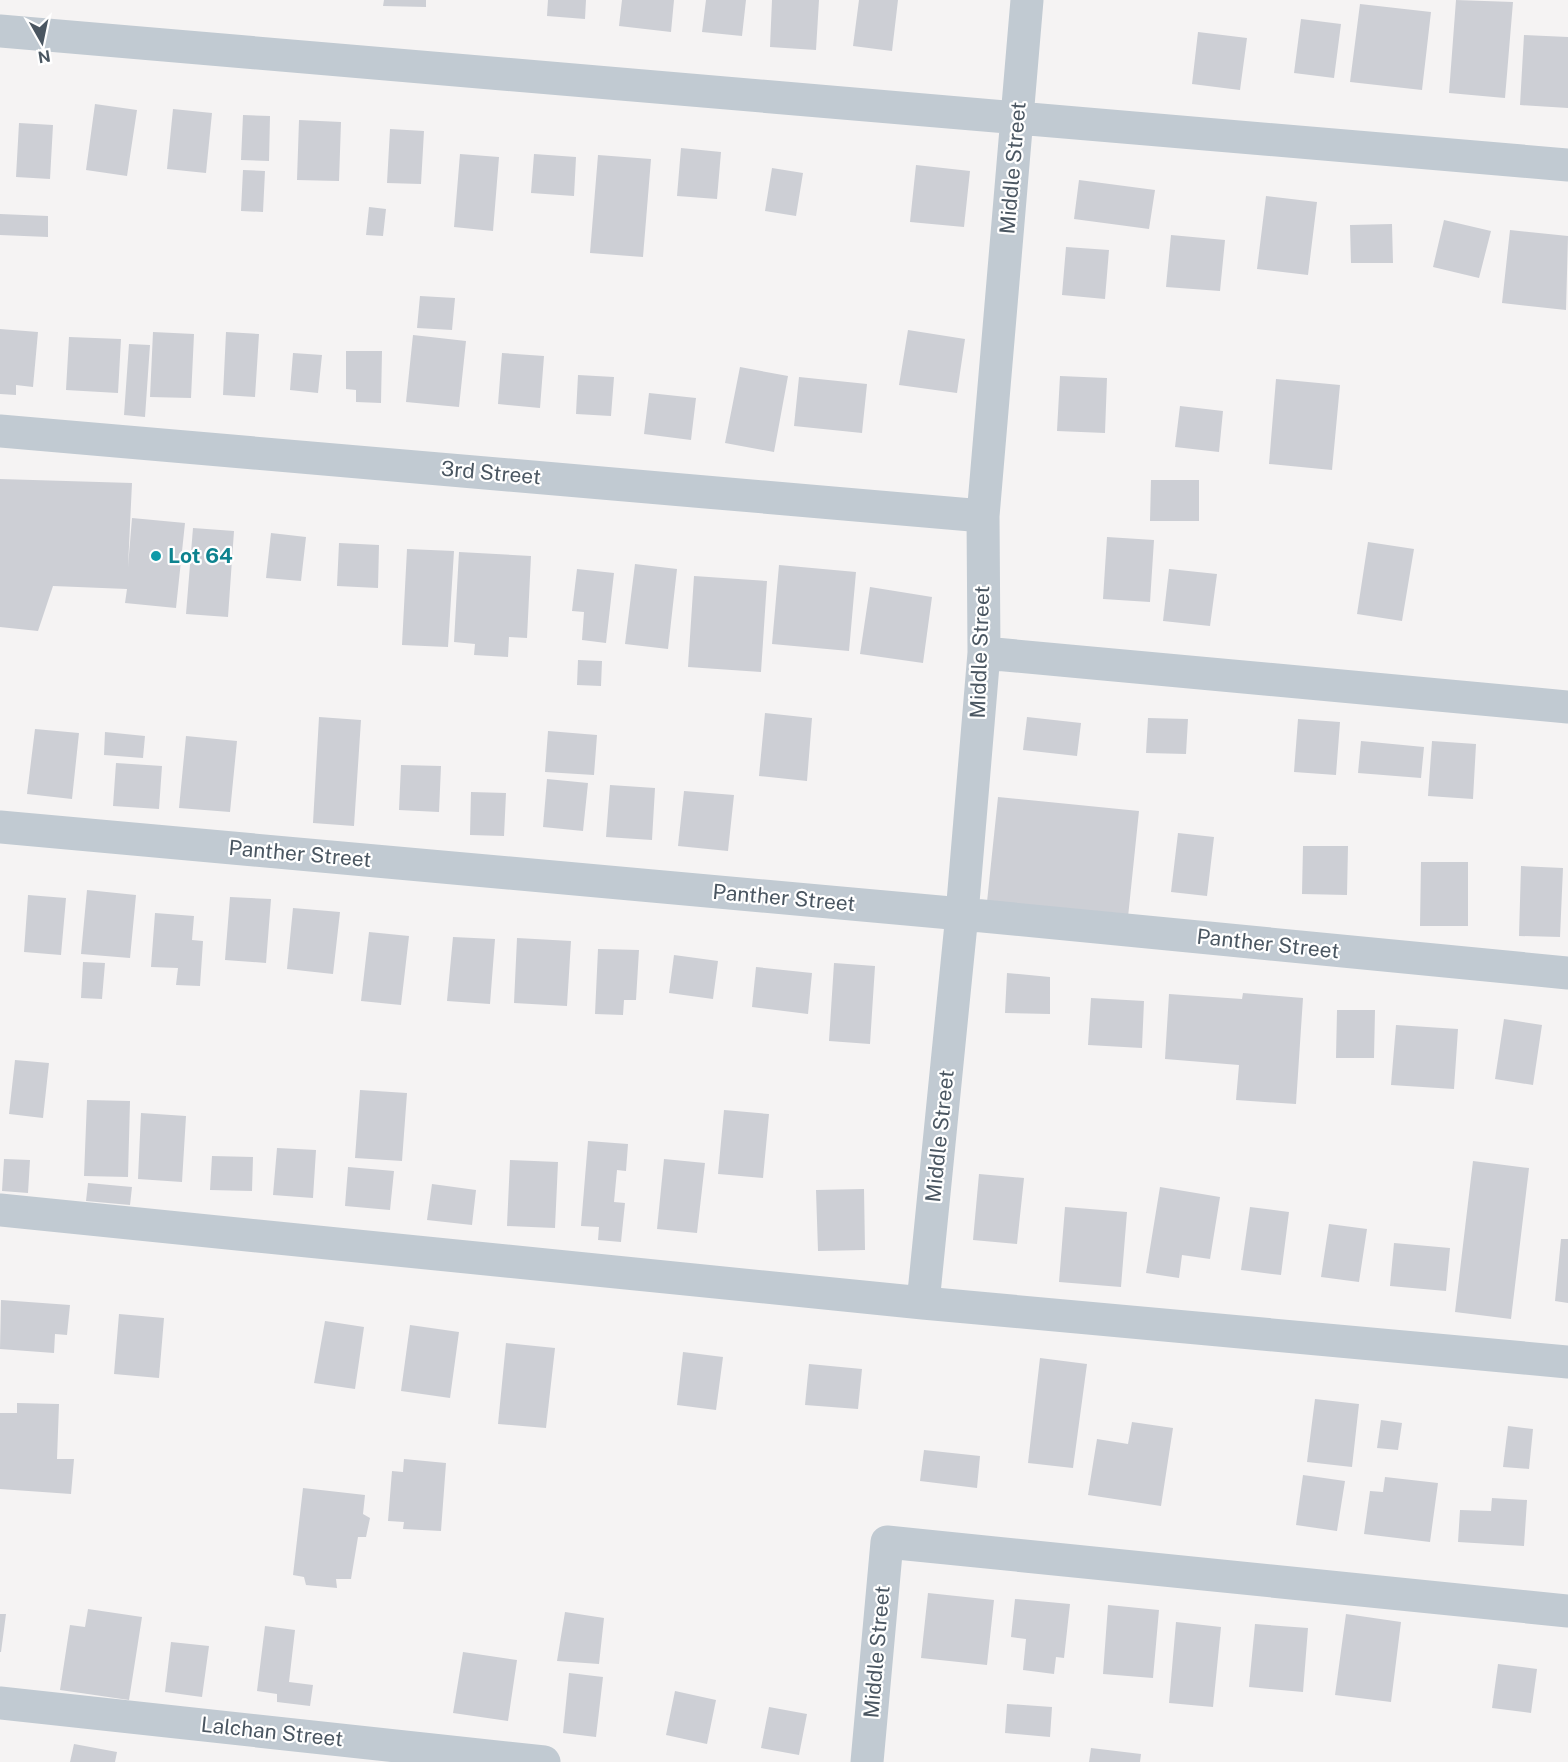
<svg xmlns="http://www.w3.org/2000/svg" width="1568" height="1762" viewBox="0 0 1568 1762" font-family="'Public Sans',sans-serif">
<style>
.building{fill:#cdcfd5}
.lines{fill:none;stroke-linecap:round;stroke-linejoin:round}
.minor{stroke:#c1cad2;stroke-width:33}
.culture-dot{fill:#0f9aa8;stroke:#fff;stroke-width:2}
.labels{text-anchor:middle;stroke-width:4.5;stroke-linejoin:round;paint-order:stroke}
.street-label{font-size:21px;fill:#4a5661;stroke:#fff}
.culture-label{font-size:21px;font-weight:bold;fill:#0d838f;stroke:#fff;text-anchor:start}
</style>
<rect width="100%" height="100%" fill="#f5f3f3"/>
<path class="building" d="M384,0H426V7L383,6Z
M548,0H586L585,19L547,16Z
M622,0H674L671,32L619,26Z
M706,0H746L742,36L702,32Z
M772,0H819L816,50L770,47Z
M859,0H898L892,51L853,46Z
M1456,0L1513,2L1505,98L1449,93Z
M1360,4L1431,12L1422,90L1350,82Z
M1301,19L1341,24L1334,78L1294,73Z
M1198,32L1247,38L1240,90L1192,84Z
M1524,35L1568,37V108L1520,105Z
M95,104L137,110L127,176L86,170Z
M173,109L212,113L206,173L167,169Z
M243,115L270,116L269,161L241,160Z
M299,120L341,122L339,181L297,180Z
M19,123L53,125L50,179L16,177Z
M390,129L424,131L421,184L387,183Z
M681,148L721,152L717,199L677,196Z
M460,154L499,157L493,231L454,227Z
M534,154L576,157L574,196L531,193Z
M598,155L651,159L643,257L590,253Z
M916,165L970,171L964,227L910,222Z
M772,168L803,173L796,216L765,211Z
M243,170L265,171L263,212L241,211Z
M1079,180L1155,190L1149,229L1074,219Z
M1266,196L1317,202L1308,275L1257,269Z
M369,207L386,209L383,236L366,235Z
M0,214L48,216V237L0,235Z
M1444,220L1491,231L1479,278L1433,267Z
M1392,224L1393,263H1351L1350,225Z
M1510,230L1568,236L1566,310L1502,303Z
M1171,235L1225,240L1220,291L1166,287Z
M1066,247L1109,250L1105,299L1062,295Z
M420,296L455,298L452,330L417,328Z
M0,329L38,332L33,387L16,385V395L0,394Z
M908,330L965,339L957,393L899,385Z
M153,332L194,334L191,398L150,397Z
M226,332L259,334L255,397L223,395Z
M413,335L466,341L459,407L406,402Z
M69,337L121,339L118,393L66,390Z
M129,344L150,345L145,417L124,415Z
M346,351H382L381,403L356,402V390L346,389Z
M293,353L322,355L318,393L290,390Z
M502,353L544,356L540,408L498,404Z
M740,367L788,376L774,452L725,443Z
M578,375L614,377L611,416L576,414Z
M1060,376L1107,378L1105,433L1057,431Z
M799,377L867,384L862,433L794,426Z
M1276,379L1340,385L1332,470L1269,464Z
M649,393L696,398L691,440L644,434Z
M1180,406L1223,411L1219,452L1175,447Z
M0,479L132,483L128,567L132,518L185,523L176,608L125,603L127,589L53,586L38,631L0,627Z
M1151,480H1199V521H1150Z
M193,528L234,531L228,617L186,614Z
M271,533L306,537L301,581L266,578Z
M1107,537L1154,540L1150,602L1103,599Z
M1368,542L1414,549L1402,621L1357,614Z
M339,543L379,545L378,588L337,586Z
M407,549L454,551L448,647L402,645Z
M459,552L531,556L527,638L509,637L508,657L474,655L475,644L454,642Z
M635,564L677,569L668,649L625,644Z
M779,565L856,572L849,651L772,644Z
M577,569L614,573L606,643L582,640L584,612L572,611Z
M1169,569L1217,574L1210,626L1163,621Z
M694,576L767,581L761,672L688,667Z
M870,587L932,597L923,663L860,654Z
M578,660L602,661L601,686L577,685Z
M765,713L812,718L807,781L759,776Z
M319,717L361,720L354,826L313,823Z
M1027,717L1081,723L1077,756L1023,750Z
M1148,718L1188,719L1186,754L1146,753Z
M1298,719L1340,722L1336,775L1294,772Z
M35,729L79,733L72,799L27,794Z
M548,731L597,735L594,775L545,772Z
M105,732L145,736L143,758L104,755Z
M186,736L237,741L230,812L179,808Z
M1361,741L1424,747L1421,778L1358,773Z
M1432,741L1476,744L1473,799L1428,796Z
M116,763L162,766L159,809L113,806Z
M401,765L441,766L439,812L399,810Z
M547,779L588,783L583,831L543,827Z
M610,785L655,788L652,840L606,837Z
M684,791L734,795L728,851L678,846Z
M471,792L506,793L504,836L470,835Z
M998,797L1139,811L1128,917L987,902Z
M1178,833L1214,837L1207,896L1171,892Z
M1303,846H1348L1347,895L1302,894Z
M1421,862H1468V926H1420Z
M1521,866L1563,868L1560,937L1519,936Z
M87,890L136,895L130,958L81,954Z
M28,895L66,898L61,955L24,952Z
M230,897L271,899L266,963L225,960Z
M293,908L340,912L333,974L287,969Z
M155,913L194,916L192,940L203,941L200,986L176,985L178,968L151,967Z
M369,932L409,936L401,1005L361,1001Z
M453,937L495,939L490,1004L447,1001Z
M517,938L571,941L567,1006L514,1003Z
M598,949L639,950L636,1000H624L623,1015L595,1014Z
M674,955L718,961L713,999L669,993Z
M83,962L105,963L102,999L81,998Z
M834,963L875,966L870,1044L829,1041Z
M756,967L812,973L808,1014L752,1007Z
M1007,973L1050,977V1014L1005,1013Z
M1243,993L1303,998L1296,1104L1236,1100L1239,1065L1165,1059L1169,994L1242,999Z
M1091,998L1144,1001L1142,1048L1088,1045Z
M1337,1010H1375L1374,1058H1336Z
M1504,1019L1542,1025L1533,1085L1495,1079Z
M1396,1025L1458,1029L1454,1089L1391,1085Z
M15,1060L49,1063L43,1118L9,1114Z
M360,1090L407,1093L402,1161L355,1158Z
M87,1100L130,1101L128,1177L84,1176Z
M724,1110L769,1114L763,1178L718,1174Z
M141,1113L186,1116L182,1182L138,1179Z
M588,1141L628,1144L626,1171L617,1170L614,1202L625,1203L621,1242L598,1240L599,1227L581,1226Z
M277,1148L316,1150L313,1198L273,1195Z
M212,1156L253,1157L252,1191L210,1190Z
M4,1159L30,1160L28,1193L2,1191Z
M664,1159L705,1163L697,1233L657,1229Z
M510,1160L558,1162L555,1228L507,1226Z
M1473,1161L1529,1168L1511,1319L1455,1312Z
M348,1167L394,1171L390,1210L345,1206Z
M979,1174L1024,1178L1017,1244L973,1240Z
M88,1183L132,1187L130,1205L86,1201Z
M432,1184L476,1190L472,1225L427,1220Z
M1160,1187L1220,1197L1210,1259L1182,1255L1179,1278L1146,1273Z
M864,1189L865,1250L818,1251L816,1190Z
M1065,1207L1127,1212L1121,1287L1059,1282Z
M1250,1207L1289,1212L1281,1275L1241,1270Z
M1329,1224L1367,1229L1359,1282L1321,1277Z
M1561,1239H1568V1303L1555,1301Z
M1394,1243L1450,1248L1446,1291L1390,1286Z
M1,1300L70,1305L67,1335L55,1334L54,1353L0,1349Z
M119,1314L164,1318L159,1378L114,1374Z
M325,1321L364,1327L355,1389L314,1383Z
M410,1325L459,1332L450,1398L401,1391Z
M506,1343L555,1348L546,1428L498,1424Z
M683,1352L723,1357L716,1410L677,1405Z
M1040,1358L1087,1364L1073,1468L1028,1463Z
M809,1364L862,1369L858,1409L805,1405Z
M1315,1399L1359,1404L1352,1467L1307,1462Z
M17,1403L59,1404L57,1459H74L71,1494L0,1489V1413H17Z
M1381,1420L1402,1423L1398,1450L1377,1448Z
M1132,1422L1173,1428L1161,1506L1088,1495L1097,1439L1128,1444Z
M1508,1426L1533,1429L1529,1469L1503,1467Z
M924,1450L980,1456L977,1488L920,1481Z
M404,1459L446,1463L441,1531L403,1529L404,1522L388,1521L392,1471L403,1472Z
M1303,1475L1345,1481L1337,1531L1296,1525Z
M1385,1477L1438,1483L1430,1542L1364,1534L1370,1491L1383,1492Z
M303,1488L365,1495L363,1514L370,1518L366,1537H358L351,1579H336L337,1588L306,1585L304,1577L293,1575Z
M1492,1498L1527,1500L1524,1546L1458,1542L1460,1510L1491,1511Z
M928,1593L994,1600L987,1665L921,1658Z
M1015,1599L1070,1604L1064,1658L1056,1657L1054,1674L1023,1670L1026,1639L1011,1637Z
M1108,1605L1159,1610L1153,1678L1103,1674Z
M88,1609L142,1617L129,1700L60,1690L70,1625L85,1627Z
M565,1612L604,1618L599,1664L557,1661Z
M0,1614H6L1,1652H0Z
M1346,1614L1401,1622L1391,1702L1335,1695Z
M1176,1622L1221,1627L1213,1707L1169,1703Z
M1255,1624L1308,1628L1303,1692L1249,1687Z
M265,1626L295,1630L289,1682L313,1685L310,1706L277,1702V1694L257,1691Z
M171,1642L209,1646L202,1697L165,1692Z
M463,1652L517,1660L508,1721L453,1713Z
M1498,1664L1537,1669L1531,1713L1492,1708Z
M569,1673L603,1677L596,1737L563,1733Z
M675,1691L716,1700L707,1744L666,1735Z
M1007,1704L1052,1707L1050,1737L1005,1733Z
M769,1707L807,1714L799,1755L761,1748Z
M74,1744L117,1752L115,1762H70Z
M1091,1748L1141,1754L1140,1762H1089Z"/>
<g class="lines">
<path class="minor" d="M0,31L1568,165
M0,431L983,516
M984,653L1568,707
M0,827L962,914L1568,973
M0,1210L923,1303L1568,1362
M923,1303L962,914L984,653L983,516L1027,0
M0,1703L544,1762
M867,1762L887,1542L1568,1611"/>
</g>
<circle class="culture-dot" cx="156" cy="556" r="6"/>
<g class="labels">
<g class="street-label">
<text transform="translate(1013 168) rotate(-85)" y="7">Middle Street</text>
<text transform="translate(491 473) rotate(5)" y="7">3rd Street</text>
<text transform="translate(980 652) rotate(-88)" y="7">Middle Street</text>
<text transform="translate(300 854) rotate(5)" y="7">Panther Street</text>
<text transform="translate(784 898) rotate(5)" y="7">Panther Street</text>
<text transform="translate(1268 944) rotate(6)" y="7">Panther Street</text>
<text transform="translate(940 1136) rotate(-84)" y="7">Middle Street</text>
<text transform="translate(877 1652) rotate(-85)" y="7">Middle Street</text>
<text transform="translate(272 1732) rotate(6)" y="7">Lalchan Street</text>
</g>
<g class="culture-label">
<text x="168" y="563">Lot 64</text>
</g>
</g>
<g transform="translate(42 42) rotate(171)" stroke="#ffffff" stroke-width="4.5" paint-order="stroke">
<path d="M0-4.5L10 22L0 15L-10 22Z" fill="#4a5661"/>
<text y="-9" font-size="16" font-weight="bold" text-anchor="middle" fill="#4a5661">N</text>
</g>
</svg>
